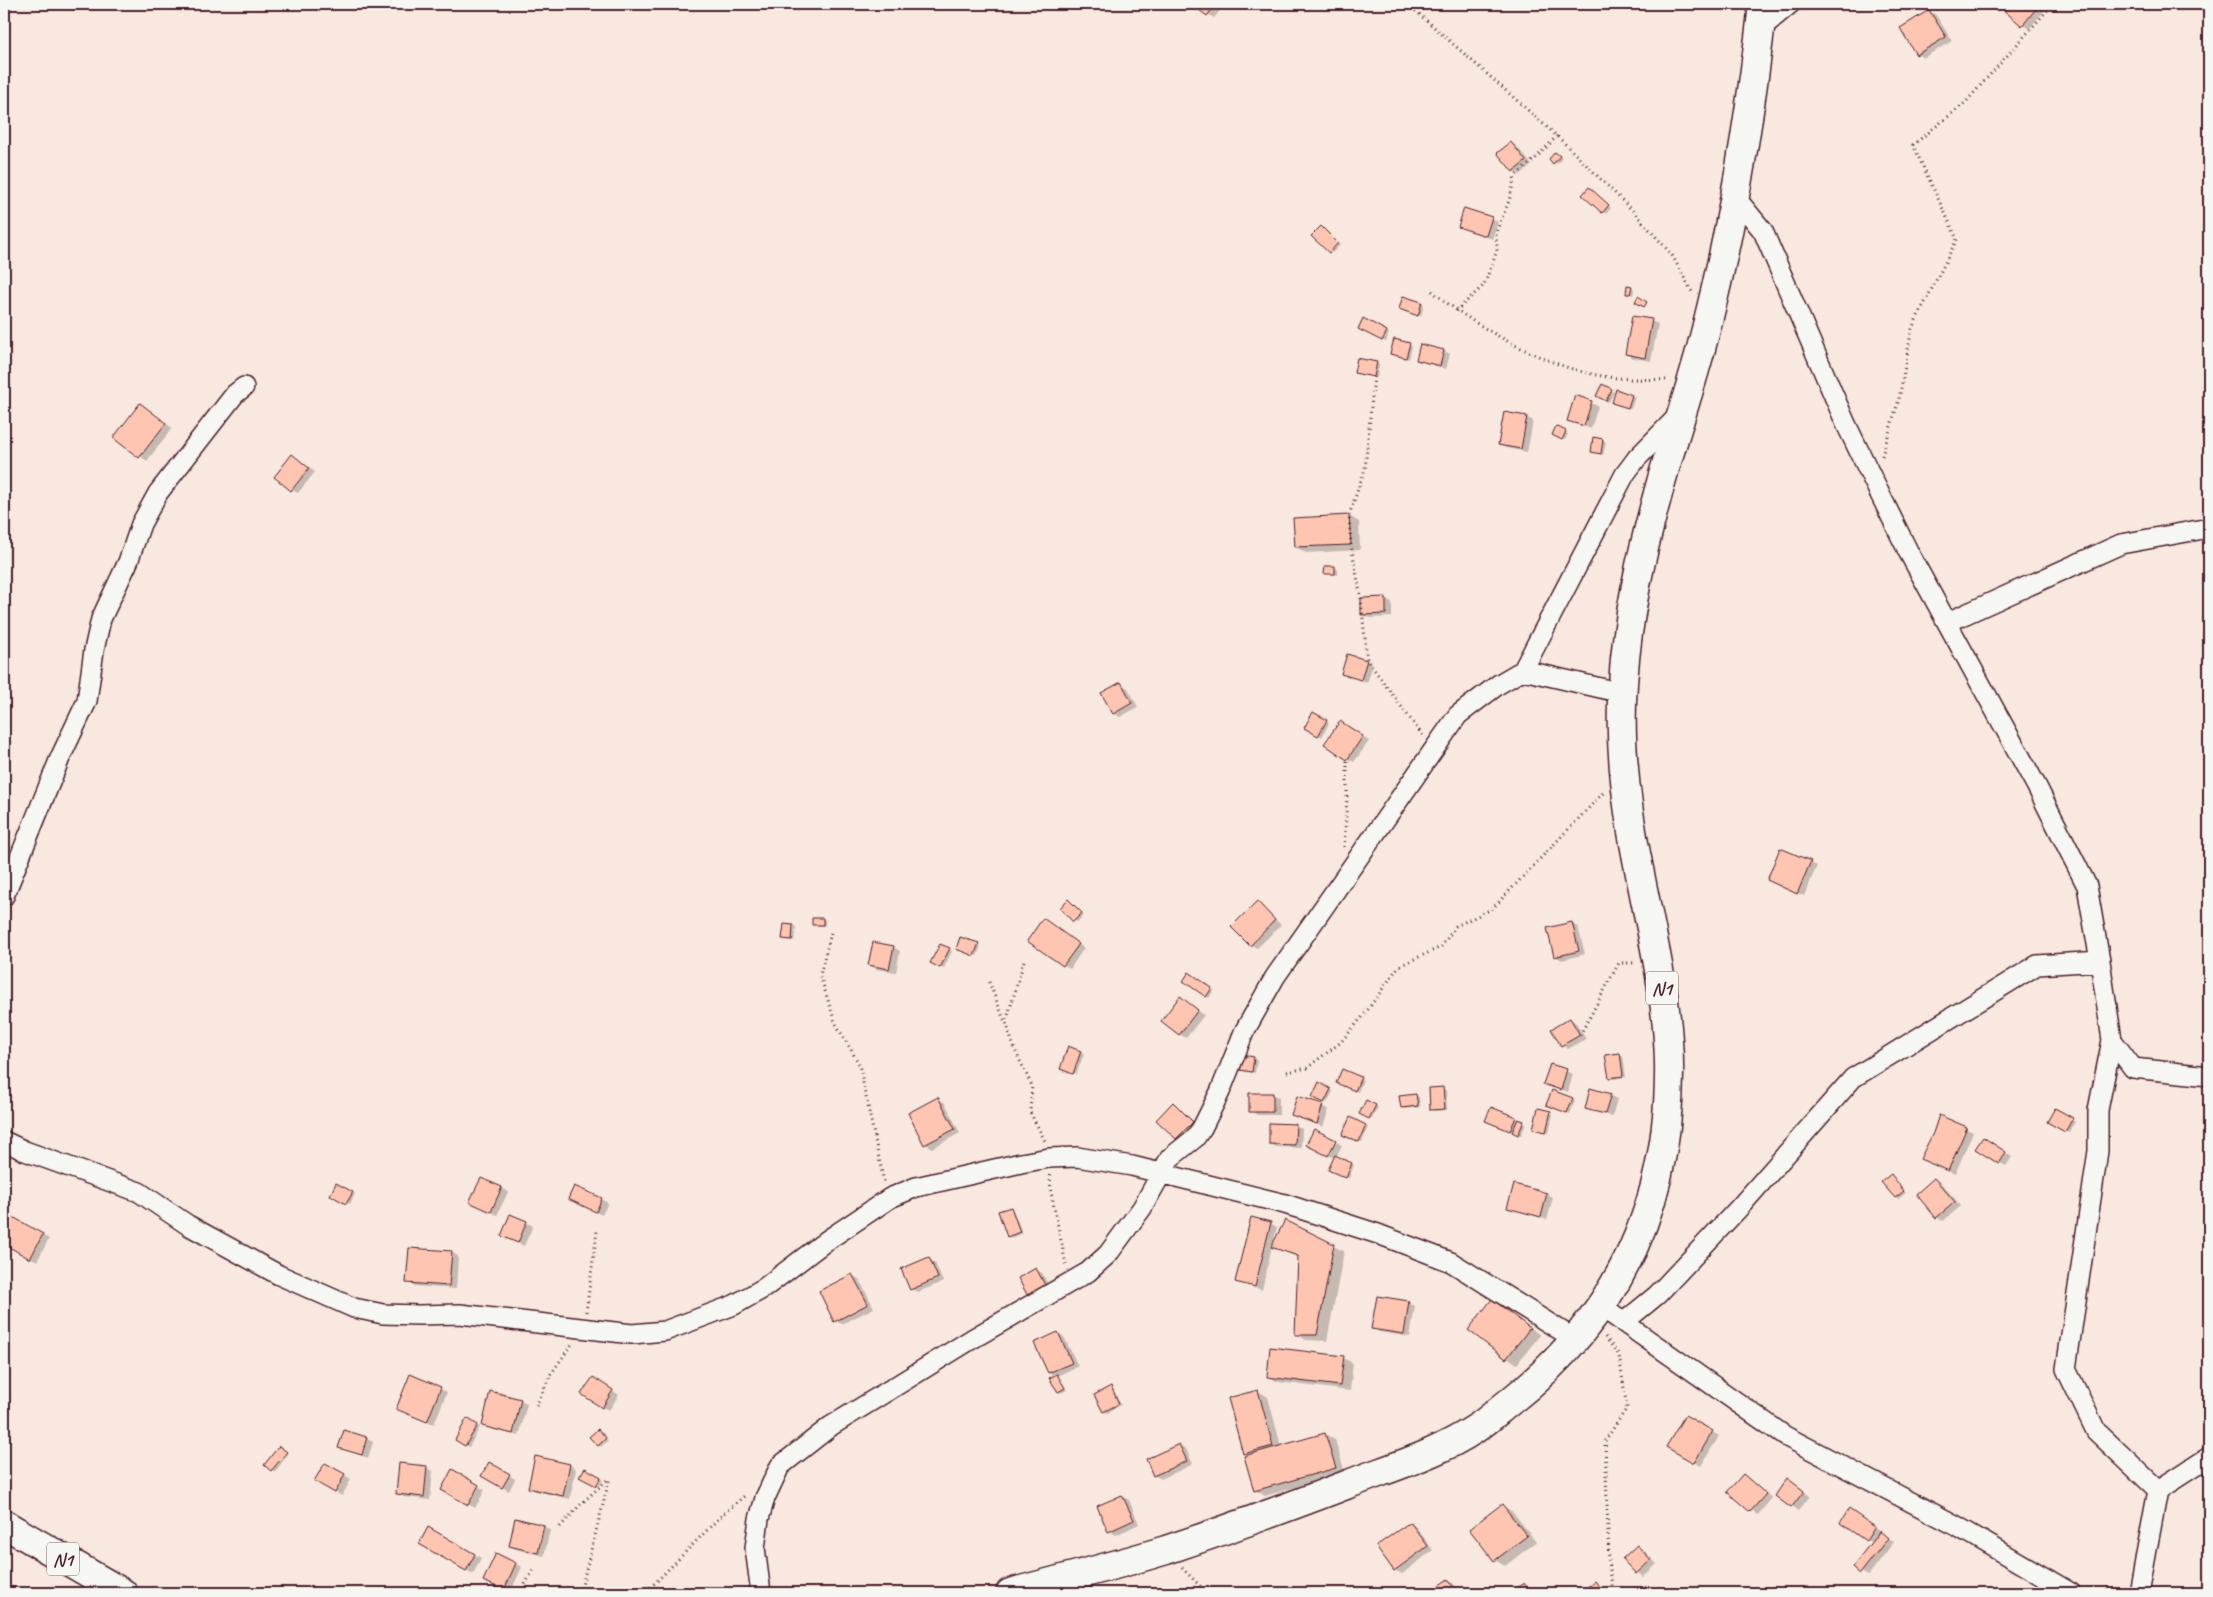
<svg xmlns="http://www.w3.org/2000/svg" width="2213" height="1597" viewBox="0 0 2213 1597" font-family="Caveat,sans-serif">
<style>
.shadow{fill:#0003}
.building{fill:#fec6b2;stroke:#4a1f2b}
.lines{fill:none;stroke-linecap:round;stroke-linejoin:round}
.street-casing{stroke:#4a1f2b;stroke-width:22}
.highway-casing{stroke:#4a1f2b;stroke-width:31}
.path{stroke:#4a1f2b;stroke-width:3;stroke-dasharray:1 4;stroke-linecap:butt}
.street{stroke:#f6f6f2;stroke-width:19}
.highway{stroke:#f6f6f2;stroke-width:28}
.labels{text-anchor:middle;stroke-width:5;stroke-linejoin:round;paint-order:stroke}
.shield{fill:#f6f6f2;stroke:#7e6067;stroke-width:1}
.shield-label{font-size:19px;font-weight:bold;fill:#4a1f2b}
</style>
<rect width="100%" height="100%" fill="#f8e8df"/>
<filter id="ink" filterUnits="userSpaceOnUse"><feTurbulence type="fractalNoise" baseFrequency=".02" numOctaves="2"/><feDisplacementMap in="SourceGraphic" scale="10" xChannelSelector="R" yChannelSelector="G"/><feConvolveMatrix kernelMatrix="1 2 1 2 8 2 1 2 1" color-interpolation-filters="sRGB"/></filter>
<g filter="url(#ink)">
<path class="shadow" d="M1193,4H1225L1214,18Z
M2006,4H2046L2048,6L2029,29L2002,8Z
M1929,11L1936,15L1952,41L1923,58L1917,54Z
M1511,143L1517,147L1532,165L1520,175L1514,171Z
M1558,155L1562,158L1557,164L1554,163Z
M1592,190L1611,208L1606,214L1583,195Z
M1491,218L1498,222L1492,239L1459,227Z
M1321,227L1340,245L1332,253L1330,252Z
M1631,287L1634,289L1633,295L1627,293Z
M1422,303L1424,305L1421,316L1400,309Z
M1364,320L1389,333L1386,342L1360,328Z
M1651,321L1658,324L1651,361L1633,358L1627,354Z
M1395,341L1412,346L1409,359L1394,355Z
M1444,351L1450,354L1446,369L1418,360Z
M1376,363L1379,365L1377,378L1355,373Z
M1602,386L1614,392L1609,402L1597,396Z
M1617,391L1635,397L1631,409L1616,404Z
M1576,397L1598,406L1591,429L1568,420Z
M146,408L172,428L147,461L115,437Z
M1526,417L1533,421L1527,452L1506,448L1499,445Z
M1557,428L1568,434L1565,440L1554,434Z
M1603,440L1606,442L1603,455L1592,452Z
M298,460L315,472L298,493L292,490Z
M1349,516L1359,522L1360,550L1306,553L1296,547Z
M1335,568L1338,569V575L1326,573Z
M1386,599L1392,602V617L1369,618L1362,614Z
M1366,661L1373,664L1367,683L1343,673Z
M1121,684L1128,688L1138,707L1120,717L1113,713Z
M1314,714L1329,723L1322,737L1306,727Z
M1347,726L1369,741L1354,762L1348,759Z
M1781,850L1817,866L1804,896L1775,883Z
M1071,903L1084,915L1077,922L1074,921Z
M1257,903L1281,925L1257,948L1251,945Z
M822,919L825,920V926L813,925Z
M1050,924L1084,948L1070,969L1029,941Z
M1571,924L1578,927L1585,954L1562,960L1555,956Z
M793,926L796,927L794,941L786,940L784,939Z
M940,945L952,951L944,968L932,962Z
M978,945L981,946L977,956L960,950Z
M893,947L900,951L896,972L876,969L870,965Z
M1190,974L1214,990L1209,998L1185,981Z
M1187,1002L1204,1015L1186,1038L1179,1034Z
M1570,1019L1576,1023L1586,1039L1568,1049L1562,1045Z
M1068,1047L1084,1054L1076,1074L1064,1070Z
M1620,1055L1623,1056L1626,1077L1613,1079L1610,1078Z
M1238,1056L1257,1060L1255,1073L1238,1070Z
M1551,1066L1573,1074L1568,1092L1545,1084Z
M1343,1070L1363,1080L1358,1092L1340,1084Z
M1320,1084L1333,1091L1327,1103L1314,1096Z
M1443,1089L1446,1090L1447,1110L1434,1111L1432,1109Z
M1273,1094L1279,1098V1115H1257L1251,1111Z
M1610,1095L1617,1099L1612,1117L1586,1108Z
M1416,1096L1419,1097L1420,1107L1405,1109L1402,1107Z
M1298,1097L1329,1109L1323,1127L1292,1114Z
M938,1099L945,1103L960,1133L932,1148L925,1144Z
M1572,1099L1575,1101L1570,1114L1551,1106Z
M1367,1102L1378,1107L1372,1119L1361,1114Z
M1174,1104L1199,1126L1183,1142L1177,1138Z
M2055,1109L2075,1121L2069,1133L2049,1121Z
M1539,1110L1553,1114L1549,1133L1534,1129Z
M1940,1117L1973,1132L1955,1174L1928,1162Z
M1515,1118L1526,1124L1521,1135L1493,1124Z
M1351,1119L1368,1127L1362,1142L1347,1136Z
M1295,1125L1302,1129L1301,1148L1276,1147L1270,1144Z
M1315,1131L1342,1145L1336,1157L1354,1165L1349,1178L1332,1171L1334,1158L1314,1148Z
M1990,1142L2012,1157L2006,1166L2000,1163Z
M1891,1176L1906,1193L1898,1199L1896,1197Z
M1935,1179L1941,1183L1961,1206L1943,1221L1937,1217Z
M337,1185L355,1194L350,1204L332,1195Z
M501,1188L508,1192L497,1215L477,1205Z
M1546,1194L1553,1198L1547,1220L1509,1207Z
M601,1199L608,1203L602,1215L576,1203Z
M1011,1208L1013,1210L1022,1233L1011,1238L1008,1236Z
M4,1214L49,1239L37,1261L4,1243Z
M526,1222L533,1226L524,1246L502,1236Z
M1270,1223L1277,1227L1273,1244L1333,1246L1344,1251L1327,1341L1306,1340L1296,1334L1299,1258L1272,1246L1262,1290L1237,1281Z
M451,1252L458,1256L456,1289L414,1286L408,1282Z
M929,1259L935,1263L943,1282L918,1292L911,1289Z
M1036,1270L1042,1273L1054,1295L1037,1303Z
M852,1275L859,1279L874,1308L842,1324L835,1321Z
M1493,1300L1540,1335L1517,1364L1470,1329Z
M1408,1303L1415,1306L1410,1337L1379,1332L1373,1328Z
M1058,1333L1064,1337L1078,1366L1057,1376L1067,1390L1061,1393L1059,1392L1055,1376L1049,1373L1036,1343Z
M1343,1358L1353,1363L1350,1391L1278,1382L1268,1376Z
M411,1376L447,1392L434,1424L404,1412Z
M599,1382L619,1395L609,1410L602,1407Z
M1111,1388L1113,1389L1121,1405L1107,1413L1104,1411Z
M1258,1391L1268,1397L1281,1446L1325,1434L1335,1440L1345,1473L1265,1496L1255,1490L1248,1456L1244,1453Z
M521,1400L527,1404L519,1436L490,1429L483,1425Z
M1685,1417L1719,1436L1701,1466L1668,1446Z
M468,1420L480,1427L469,1447L456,1440Z
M598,1430L608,1440L601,1447L598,1445Z
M366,1438L373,1442L368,1458L340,1448Z
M1179,1445L1186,1449L1193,1464L1161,1479L1154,1475Z
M282,1449L288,1454L275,1472L265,1465Z
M536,1457L570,1465L576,1469L570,1499L536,1491L529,1487Z
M325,1464L351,1479L342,1496L316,1481Z
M490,1464L515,1479L509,1491L483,1476Z
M427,1468L433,1471L430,1500L403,1497L397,1493Z
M585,1470L603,1479L599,1486L581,1476Z
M452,1471L485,1490L475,1508L442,1489Z
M1743,1476L1772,1498L1758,1515L1729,1492Z
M1794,1484L1810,1496L1798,1511L1776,1495Z
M1122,1496L1129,1500L1139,1524L1116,1535L1109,1531Z
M1502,1506L1513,1512L1536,1542L1505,1566L1495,1560L1471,1529Z
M1856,1514L1894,1542L1868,1576L1853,1567L1872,1543L1867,1540Z
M516,1520L544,1526L550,1530L544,1556L516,1549L510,1546Z
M1410,1523L1416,1527L1433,1550L1402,1574L1395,1570Z
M428,1529L481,1558L473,1574L420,1543Z
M1637,1546L1643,1550L1657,1564L1643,1577L1623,1559Z
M516,1564L522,1567L510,1593L491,1584Z
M1448,1581L1454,1584L1460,1593H1430Z
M1595,1583L1602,1587L1607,1593H1585L1584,1592Z
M1524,1584L1531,1588L1534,1593H1510Z"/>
<path class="building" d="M1191,4H1216L1207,16Z
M2005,4H2040L2022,26L2001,8Z
M1929,10L1946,37L1916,55L1900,28Z
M1511,142L1526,161L1513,172L1497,153Z
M1555,152L1560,156L1553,164L1549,159Z
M1589,187L1609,205L1602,213L1582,195Z
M1464,208L1492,217L1486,236L1458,227Z
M1321,226L1338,243L1329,253L1311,236Z
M1627,285L1632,286L1630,294H1626Z
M1403,296L1422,302L1418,316L1399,309Z
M1638,296L1647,302L1644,307L1635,302Z
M1632,316L1652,319L1645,358L1625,354Z
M1363,318L1387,331L1382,341L1358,329Z
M1394,339L1410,343L1406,358L1390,354Z
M1420,344L1444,350L1440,366L1416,360Z
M1357,358L1377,362L1374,377L1354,373Z
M1602,384L1612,389L1606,401L1596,396Z
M1616,389L1632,395L1628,408L1612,403Z
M1575,395L1592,401L1584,426L1567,421Z
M140,403L166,423L139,458L113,438Z
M1504,412L1527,416L1521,449L1498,445Z
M1556,426L1566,431L1562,440L1552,435Z
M1593,437L1603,439L1601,454L1591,452Z
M292,454L309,468L291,491L274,477Z
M1349,515L1351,545L1295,547L1293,518Z
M1325,566H1335V574H1324Z
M1386,597V614L1361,615V598Z
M1347,654L1367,660L1361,680L1341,674Z
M1121,682L1132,703L1113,714L1101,693Z
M1313,712L1327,720L1318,736L1304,728Z
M1340,721L1363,736L1347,760L1324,744Z
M1780,848L1811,861L1797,894L1767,880Z
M1068,899L1082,913L1073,922L1060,908Z
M1257,901L1275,920L1250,946L1231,927Z
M812,918H823V925H812Z
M1043,918L1079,944L1063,966L1027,941Z
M1572,922L1579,951L1554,957L1547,928Z
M784,924L793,925L792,940L782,939Z
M960,937L979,943L974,956L956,949Z
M873,942L894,946L889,969L868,965Z
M940,944L950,948L940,968L930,963Z
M1189,972L1212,988L1206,997L1183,981Z
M1180,996L1198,1010L1179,1035L1161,1021Z
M1570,1018L1580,1035L1561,1046L1551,1029Z
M1068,1046L1081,1051L1073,1074L1060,1069Z
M1620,1053L1623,1076L1609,1078L1605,1055Z
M1237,1054L1254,1057L1252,1072L1234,1069Z
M1550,1064L1567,1069L1561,1090L1543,1084Z
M1342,1069L1361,1077L1355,1091L1336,1083Z
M1319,1082L1331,1089L1324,1103L1312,1097Z
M1443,1087L1445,1109L1430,1110L1429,1088Z
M1590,1088L1611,1094L1605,1114L1585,1109Z
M1552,1090L1573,1098L1567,1113L1546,1105Z
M1249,1093H1273V1112H1249Z
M1416,1094L1418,1106L1401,1108L1399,1096Z
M1297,1096L1323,1104L1317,1124L1291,1115Z
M938,1097L955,1129L924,1145L908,1113Z
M1366,1100L1376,1105L1369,1119L1359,1114Z
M1173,1102L1193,1122L1176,1139L1156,1120Z
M1491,1107L1516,1117L1510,1131L1485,1121Z
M1538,1108L1551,1111L1546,1132L1533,1129Z
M2055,1108L2073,1118L2065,1132L2047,1122Z
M1939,1115L1967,1127L1948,1171L1920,1159L1933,1133Z
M1350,1117L1366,1125L1359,1142L1342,1135Z
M1518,1119L1524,1121L1518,1135L1512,1132Z
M1269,1123L1296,1124L1295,1145L1269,1144Z
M1314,1129L1336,1140L1328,1156L1306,1145Z
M1983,1137L2006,1152L1999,1164L1975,1149Z
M1335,1155L1352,1163L1346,1178L1328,1170Z
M1891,1174L1904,1191L1895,1198L1881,1182Z
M481,1178L502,1187L491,1212L469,1202Z
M1934,1178L1955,1202L1936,1218L1916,1194Z
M336,1183L353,1192L346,1204L330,1195Z
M1514,1184L1547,1193L1541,1217L1507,1208Z
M574,1186L602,1198L596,1212L568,1199Z
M1011,1207L1020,1232L1007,1237L998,1211Z
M4,1212L43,1234L30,1259L4,1244Z
M510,1214L527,1221L518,1243L501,1236Z
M1251,1217L1271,1222L1255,1287L1235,1282Z
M1285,1220L1334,1244L1317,1335H1295L1298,1256L1271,1247Z
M409,1248L452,1251L449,1286L406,1283Z
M929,1257L938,1278L910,1290L901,1269Z
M1036,1268L1048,1291L1030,1300L1018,1278Z
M852,1274L868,1304L834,1322L819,1291Z
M1377,1296L1409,1301L1404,1334L1371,1329Z
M1492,1299L1530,1328L1506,1359L1468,1330Z
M1058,1332L1072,1363L1048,1373L1034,1343Z
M1270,1347L1344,1356L1340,1386L1267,1377Z
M410,1374L441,1387L427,1422L396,1409Z
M1057,1374L1065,1388L1058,1392L1049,1378Z
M593,1377L613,1390L602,1408L581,1394Z
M1111,1386L1119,1404L1103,1412L1094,1395Z
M1258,1390L1273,1446L1243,1454L1228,1398Z
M490,1391L521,1399L513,1434L482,1426Z
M1685,1415L1713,1431L1694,1463L1666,1447Z
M467,1418L478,1425L465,1446L455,1440Z
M598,1429L606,1438L598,1446L589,1437Z
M344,1430L367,1437L362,1455L338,1448Z
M1325,1433L1336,1468L1254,1491L1244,1456Z
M1179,1444L1187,1461L1153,1476L1146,1459Z
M279,1446L287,1452L271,1471L264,1465Z
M535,1456L570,1464L563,1496L528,1488Z
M489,1462L510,1474L502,1488L481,1476Z
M325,1463L345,1474L335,1493L314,1481Z
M399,1463L427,1466L424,1497L396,1494Z
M585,1468L601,1477L596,1486L579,1477Z
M452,1469L479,1485L468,1505L441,1490Z
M1743,1474L1766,1494L1750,1512L1727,1492Z
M1787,1478L1804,1491L1791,1508L1775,1496Z
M1122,1495L1134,1520L1108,1532L1097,1506Z
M1502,1504L1527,1536L1494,1561L1469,1529Z
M1849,1509L1875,1527L1866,1541L1840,1523Z
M515,1518L544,1525L538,1553L509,1546Z
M1410,1522L1428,1546L1394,1571L1376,1546Z
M428,1527L475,1554L466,1571L419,1544Z
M1880,1531L1888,1538L1860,1574L1852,1567Z
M1637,1545L1651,1560L1636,1574L1622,1559Z
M496,1553L516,1563L504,1590L483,1581Z
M1448,1579L1457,1593H1428Z
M1595,1581L1604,1593H1584L1582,1591Z
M1524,1583L1531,1593H1508Z"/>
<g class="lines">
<g class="street-casing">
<path id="street" d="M1760,29L1790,4
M1948,622L2121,544L2209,528
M1523,670L1625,474L1637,458L1679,415
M4,896L60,758L87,701L94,650L101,619L128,562L141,524L158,493L235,394L244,387
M2100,961L2112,1040L2133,1068L2209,1076
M2112,1040L2098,1110V1151L2066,1369L2096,1431L2158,1490L2139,1593
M4,1141L25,1151L139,1192L188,1225L279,1275L354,1308L383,1314L419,1315L460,1314L632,1334L665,1331L734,1305L764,1288L826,1241L890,1198L916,1187L1021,1163L1049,1158L1077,1157L1132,1166L1285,1204L1378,1234L1451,1262L1576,1340
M1600,1306L1785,1436L1955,1525L2071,1593
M1624,1322L1657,1295L1738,1209L1853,1078L2037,965L2100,961L2087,886L2037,787L1909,553L1875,484L1846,424L1763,231L1736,198
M2158,1490L2209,1457
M761,1593L755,1548L759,1519L765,1498L780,1466L831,1426L972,1339L1088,1272L1108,1254L1142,1208L1170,1158L1195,1138L1202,1128L1220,1092L1244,1032L1275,977L1458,715L1499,684L1523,670L1622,693"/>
</g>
<g class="highway-casing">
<path id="highway" d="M4,1524L123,1593
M1010,1593C1062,1579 1114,1566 1166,1550C1226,1530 1286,1508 1346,1485C1389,1468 1436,1455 1475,1429C1486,1422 1497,1412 1507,1404C1618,1318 1671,1203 1669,1063C1668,999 1652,936 1640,874C1627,812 1618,747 1623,684C1627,616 1642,551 1660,486C1675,431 1695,377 1708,321C1734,217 1751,111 1763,4"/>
</g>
<path class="path" d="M1408,4L1557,136L1632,210L1672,255L1692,292
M1432,291C1472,325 1545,366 1597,375C1620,380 1645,379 1669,380
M1456,311L1484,285L1497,251L1496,232L1509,201L1515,176L1535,159L1557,136
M1374,377L1365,469L1349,515L1351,545L1361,598L1367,660L1423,736
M1882,456L1899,399L1912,328L1957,239L1913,145L1965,103L2053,4
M1344,847L1347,798V760
M831,933L820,975L835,1022L859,1064L884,1182
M1024,961L1006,1022L1014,1048L1032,1086L1030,1112L1045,1141
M989,982L1005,1022
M1580,1035L1619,963H1636
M1287,1072L1307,1068L1341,1042L1364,1015L1399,966L1441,947L1456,926L1492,909L1604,792
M1050,1175L1051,1192L1066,1265
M586,1312L597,1231
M1605,1337L1619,1355L1627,1408L1605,1441L1609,1562L1613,1593
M536,1406L551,1374L572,1344
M560,1527L580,1505L609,1478
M1182,1568L1207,1593
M526,1593L523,1588L535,1567
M580,1593L610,1477
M636,1593L651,1587L723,1514L747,1494"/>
<use href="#street" class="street"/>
<use href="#highway" class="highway"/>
</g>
</g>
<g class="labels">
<g class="shield">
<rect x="1646" y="971.5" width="32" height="33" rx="4"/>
<rect x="47" y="1542.5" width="32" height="33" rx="4"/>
</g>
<g class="shield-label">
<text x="1662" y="995">N1</text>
<text x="63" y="1566">N1</text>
</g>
</g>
<rect width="2213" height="1597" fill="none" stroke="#f6f6f2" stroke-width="20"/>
<rect x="10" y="10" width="2193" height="1577" fill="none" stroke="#4a1f2b" stroke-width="2" filter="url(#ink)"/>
</svg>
